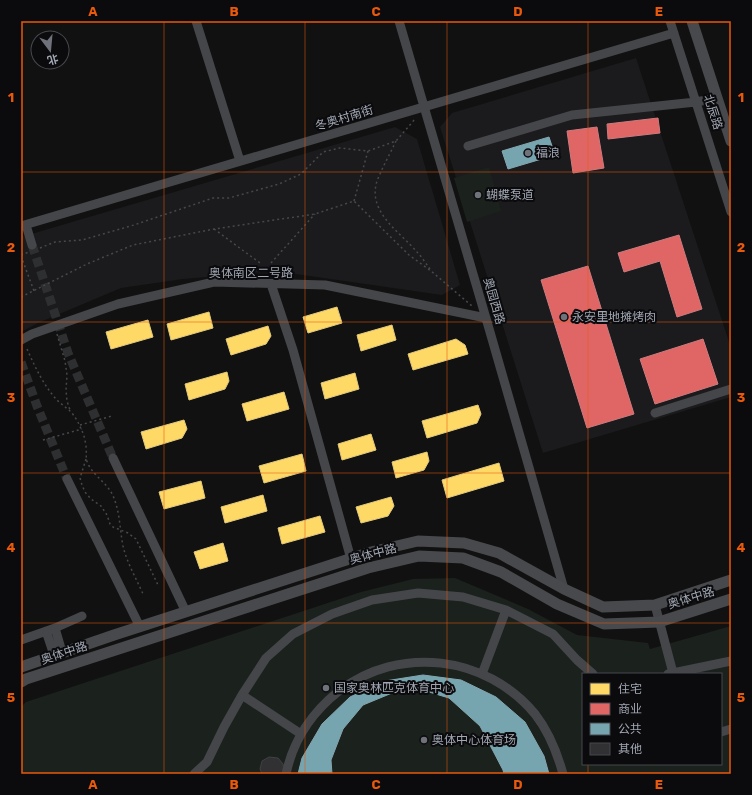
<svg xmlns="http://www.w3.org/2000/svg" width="752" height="795" viewBox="0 0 752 795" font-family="Rubik,'Noto Sans SC',sans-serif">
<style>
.built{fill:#1b1b1d}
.green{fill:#1b211c;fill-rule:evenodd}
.homes{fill:#ffd966;stroke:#e3ca7d}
.shops{fill:#e06666;stroke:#cd7a7d}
.public{fill:#76a5af;stroke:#83a6b0}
.building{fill:#313133;stroke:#404145}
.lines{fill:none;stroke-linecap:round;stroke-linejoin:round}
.minor-tunnel{stroke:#2e2f31;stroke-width:9;stroke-dasharray:9 4.5;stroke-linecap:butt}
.path{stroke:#47484c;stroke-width:1.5;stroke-dasharray:2 3;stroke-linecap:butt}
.minor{stroke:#45464a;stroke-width:9}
.major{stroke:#47494c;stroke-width:11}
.grid{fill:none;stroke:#e8590c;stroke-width:1;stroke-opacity:0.55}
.poi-dot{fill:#6f727a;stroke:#0b0b0d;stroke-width:1.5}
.labels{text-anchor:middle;stroke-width:4;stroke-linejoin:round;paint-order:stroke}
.street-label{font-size:12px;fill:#a1a7b3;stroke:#0b0b0d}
.poi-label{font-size:12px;fill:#a1a7b3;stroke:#0b0b0d;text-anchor:start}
.neatline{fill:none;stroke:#e8590c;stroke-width:1.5}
.grid-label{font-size:13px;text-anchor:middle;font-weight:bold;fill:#e8590c}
</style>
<rect width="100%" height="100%" fill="#111"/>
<path class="built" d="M636,58L731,348V397L543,453L440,127L452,113Z
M395,127L417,139L460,285L442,295L275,271L183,279L121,288L38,323L21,332V237Z"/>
<path class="green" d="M489,167L501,211L467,222L454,178Z
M455,578L528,609L577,635L648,643L650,649L731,626V774H21V707L26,702L361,592L413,579ZM583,674H721V764H583Z"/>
<path class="homes" d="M337,307L342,323L308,333L303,317Z
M209,312L213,328L171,340L167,324Z
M148,320L153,337L111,349L106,332Z
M392,325L396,340L361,351L357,335Z
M268,326L271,336L266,344L231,355L226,339Z
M456,339L465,345L468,354L413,370L408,354Z
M227,372L229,381L225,389L189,400L185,384Z
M355,373L359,389L325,399L321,383Z
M284,392L289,409L247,421L242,404Z
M478,405L481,414L477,423L427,438L422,421Z
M184,420L187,429L182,438L146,449L141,432Z
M371,434L376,450L342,460L338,444Z
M427,452L429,461L424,470L396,478L392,462Z
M302,454L306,471L264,483L259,466Z
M499,463L504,481L447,498L442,480Z
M201,481L205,498L164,509L159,492Z
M263,495L267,511L225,523L221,507Z
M391,497L394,506L388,516L361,523L356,507Z
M320,516L325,532L282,544L278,528Z
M223,543L228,561L200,569L194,552Z"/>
<path class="shops" d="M658,118L660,133L608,139L607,124Z
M597,127L604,168L573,173L567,131Z
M679,235L702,309L677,317L660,261L624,272L618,253Z
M588,266L634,414L587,428L541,280Z
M703,339L718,384L655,404L640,359Z"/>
<path class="public" d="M549,137L555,155L508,169L502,151Z
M423,675L461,680L496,697L525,722L544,756L549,774H504L503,770L480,726L449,698L419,689L392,693L363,705L343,729L331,760L332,774H298L302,758L322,724L350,697L385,681Z"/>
<path class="building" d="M269,757L278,758L283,764L284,772L282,774H262L260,769L262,761Z"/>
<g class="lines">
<path class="minor-tunnel" d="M32,245L68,353L113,458
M21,362L37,406L67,479"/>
<path class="path" d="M396,141C390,154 382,168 377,181C367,212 400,232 417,252C422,257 426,264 430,269
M354,201L368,151
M214,229L260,263
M40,248L55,242L82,240L134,225L213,198H229L279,184L301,174L323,152L340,148L368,151L396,141L415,119
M21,255L29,252
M21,256L34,291
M271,263L315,214
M21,297L87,264L133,245L214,229L315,214L354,201L409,255L431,271L472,306
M57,334L65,361L67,375L66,390L67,401L70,410
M27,349C35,367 43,384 56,399C60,403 65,407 70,411C74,415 79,423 81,429C84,434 85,440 86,446C87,453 85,458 88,464C95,478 110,484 115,501C120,515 120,531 123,546C127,563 136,578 143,594
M80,425L112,416
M43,440L82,429
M86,459L80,478L82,485L85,492L91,499L101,506L107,515L110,524L113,527L128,533L136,539L158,585"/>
<path class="minor" d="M196,21L240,161
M399,21L490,332L564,589
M670,21L731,212
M468,146L572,115L696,102L717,98
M26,225L32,245
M21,226L674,33
M271,284L293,350L351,559
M21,340L32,334L118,304L214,282L325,285L486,318
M655,413L731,389
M113,458L186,612
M67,479L140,627
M655,605L673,673
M55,628L62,652
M46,631L54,655
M21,640L55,628L82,616
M482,674L506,610
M668,674L731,661
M242,695L301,734
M721,732L731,729
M194,774L207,762L224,727L242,695L266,658L293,634L332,614L372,600L418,593L463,597L506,610L553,634L577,660L593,674
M286,774C293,741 312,712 339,691C399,645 486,655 535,714C549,732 557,752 563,774"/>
<path class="major" d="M692,21L731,141
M21,667L114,635L371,552L418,541L464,543L499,553L564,589L603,607L655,605L731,580
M21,682L26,679L368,568L419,556L463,558L501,572L557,604L604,624L659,622L731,599"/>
</g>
<path class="grid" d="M164,21V774M305,21V774M447,21V774M588,21V674M21,172H731M21,322H731M21,473H731M21,623H731M588,764V774"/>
<g class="poi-dot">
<circle cx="528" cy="153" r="4"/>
<circle cx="478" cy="195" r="4"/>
<circle cx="564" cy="317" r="4"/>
<circle cx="326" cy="688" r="4"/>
<circle cx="424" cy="740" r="4"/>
</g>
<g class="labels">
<g class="street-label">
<text transform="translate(713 112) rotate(72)" y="4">北辰路</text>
<text transform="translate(344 118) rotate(-17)" y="4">冬奥村南街</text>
<text x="251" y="277">奥体南区二号路</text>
<text transform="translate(494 301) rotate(74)" y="4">奥园西路</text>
<text transform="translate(373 554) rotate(-15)" y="4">奥体中路</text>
<text transform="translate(691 598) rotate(-17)" y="4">奥体中路</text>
<text transform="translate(64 653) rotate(-18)" y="4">奥体中路</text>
</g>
<g class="poi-label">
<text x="536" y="157">福浪</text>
<text x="486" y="199">蝴蝶泵道</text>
<text x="572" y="321">永安里地摊烤肉</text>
<text x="334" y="692">国家奥林匹克体育中心</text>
<text x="432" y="744">奥体中心体育场</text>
</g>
</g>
<rect width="752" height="795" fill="none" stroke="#0b0b0d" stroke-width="44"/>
<rect x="582" y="673" width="140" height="92" fill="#0b0b0d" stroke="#47494f"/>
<rect x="590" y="683" width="20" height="12" fill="#ffd966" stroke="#47494f"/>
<text x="618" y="693" font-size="12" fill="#a1a7b3">住宅</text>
<rect x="590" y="703" width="20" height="12" fill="#e06666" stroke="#47494f"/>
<text x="618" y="713" font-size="12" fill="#a1a7b3">商业</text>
<rect x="590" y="723" width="20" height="12" fill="#76a5af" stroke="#47494f"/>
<text x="618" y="733" font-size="12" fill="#a1a7b3">公共</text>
<rect x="590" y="743" width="20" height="12" fill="#313133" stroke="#47494f"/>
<text x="618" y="753" font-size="12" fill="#a1a7b3">其他</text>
<g transform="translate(50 50) rotate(164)"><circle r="19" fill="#0b0b0d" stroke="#47494f"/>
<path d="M0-3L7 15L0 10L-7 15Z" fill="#6f727a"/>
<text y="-6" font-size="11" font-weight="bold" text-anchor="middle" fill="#a1a7b3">北</text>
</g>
<rect x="22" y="22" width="708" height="751" class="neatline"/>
<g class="grid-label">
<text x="93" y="16">A</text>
<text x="234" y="16">B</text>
<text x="376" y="16">C</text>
<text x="518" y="16">D</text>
<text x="659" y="16">E</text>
<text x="11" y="102">1</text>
<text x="741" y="102">1</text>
<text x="11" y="252">2</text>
<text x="741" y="252">2</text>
<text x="11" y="402">3</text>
<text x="741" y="402">3</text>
<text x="11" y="552">4</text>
<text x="741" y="552">4</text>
<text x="11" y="702">5</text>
<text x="741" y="702">5</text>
<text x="93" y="789">A</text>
<text x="234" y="789">B</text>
<text x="376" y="789">C</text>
<text x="518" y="789">D</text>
<text x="659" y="789">E</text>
</g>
</svg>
